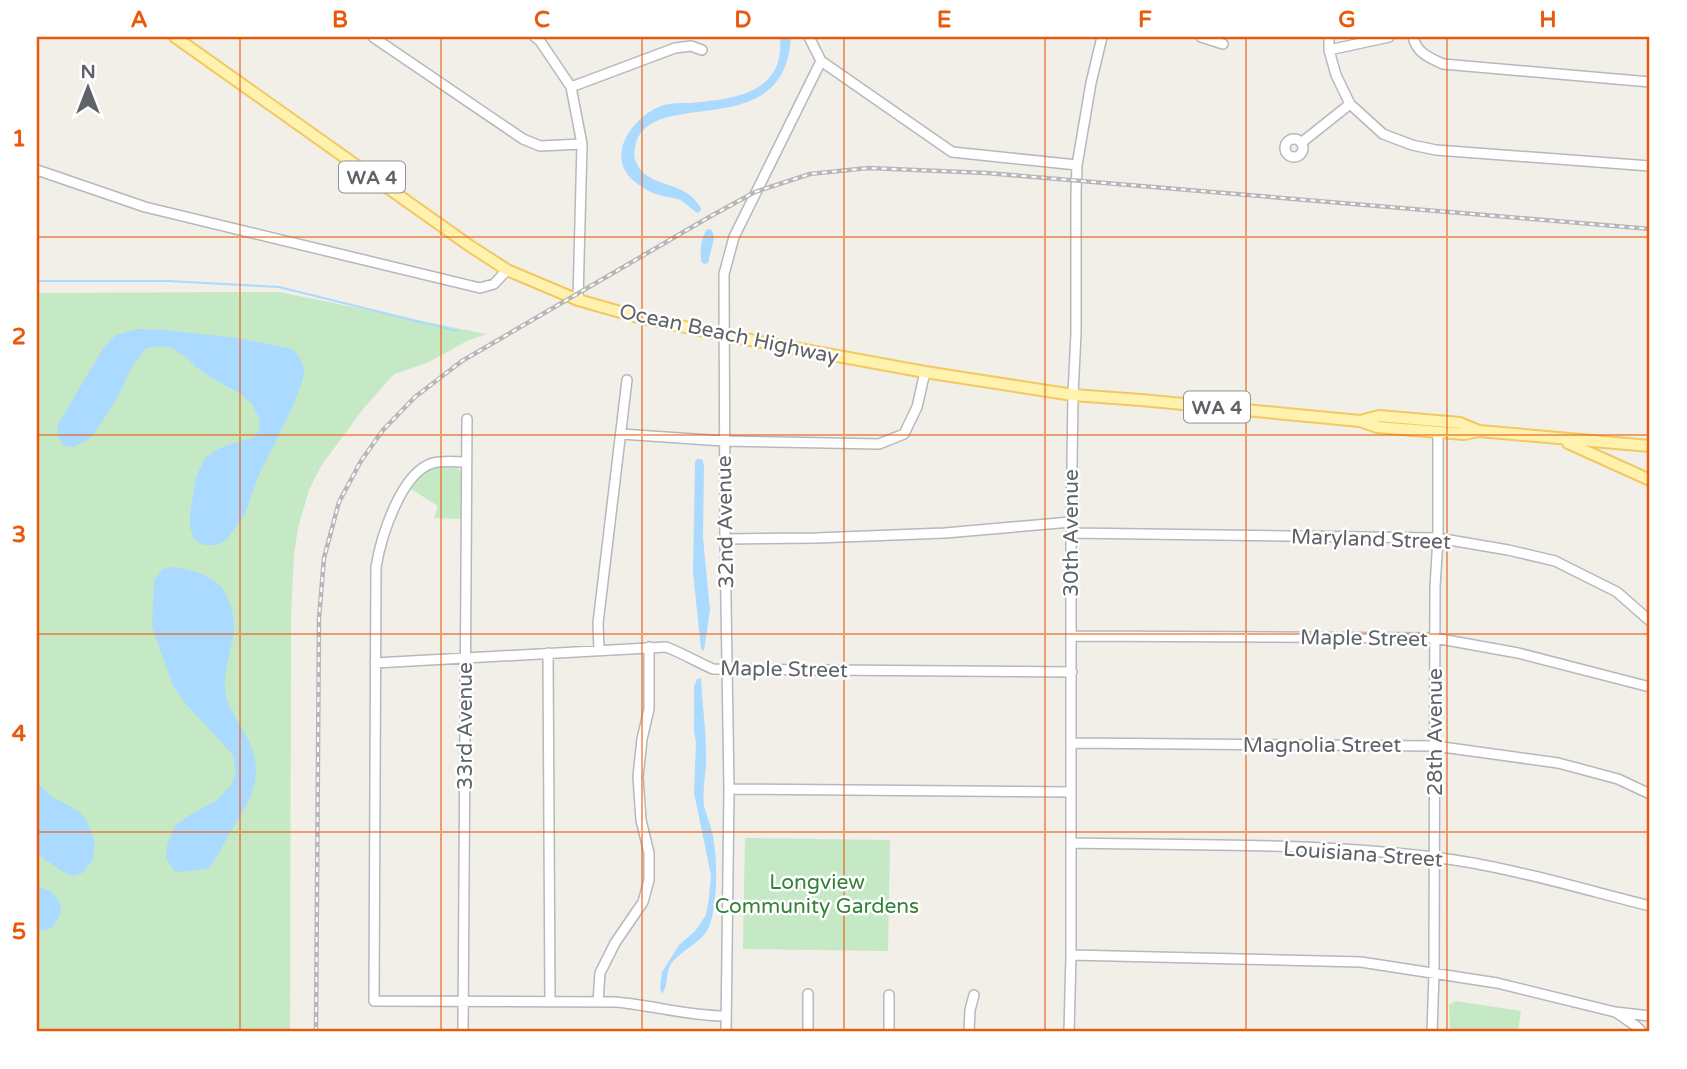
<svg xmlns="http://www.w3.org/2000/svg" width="1687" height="1069" viewBox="0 0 1687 1069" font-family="'Varela Round',sans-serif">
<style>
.green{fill:#c5e8c5}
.water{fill:#aadaff}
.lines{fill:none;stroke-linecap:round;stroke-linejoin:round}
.stream{stroke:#aadaff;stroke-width:2}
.minor-casing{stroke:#b5b8bc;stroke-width:12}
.major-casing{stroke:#f2c960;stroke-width:14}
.minor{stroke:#fff;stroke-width:9}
.major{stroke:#fff2af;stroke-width:10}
.rail-casing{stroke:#b6b7b8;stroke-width:4.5}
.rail{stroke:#fff;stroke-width:2;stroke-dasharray:5;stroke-linecap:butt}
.grid{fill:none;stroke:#e8590c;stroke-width:2;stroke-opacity:0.55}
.labels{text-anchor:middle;stroke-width:5;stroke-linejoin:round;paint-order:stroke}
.shield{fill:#fff;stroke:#8f9295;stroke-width:2}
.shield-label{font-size:19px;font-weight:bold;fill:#5f6368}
.street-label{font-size:21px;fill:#5f6368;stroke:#fff}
.park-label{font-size:21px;fill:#348238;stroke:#fff}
.neatline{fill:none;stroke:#e8590c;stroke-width:2.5}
.grid-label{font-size:23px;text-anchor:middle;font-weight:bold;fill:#e8590c}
</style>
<rect width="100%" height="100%" fill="#f1efe8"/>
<path class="green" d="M279,292L486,334L467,341L427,363L394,374L363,409L321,466L309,490L298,528L294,554L291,616L290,1032H37V293Z
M437,467L457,468L461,471L462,519L434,518L438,506L411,489L423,473Z
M745,838L890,840L888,951L743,949Z
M1455,1001L1521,1011L1518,1032H1450L1449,1005Z"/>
<path class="water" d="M780,37H791C785,146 654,85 636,143C634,150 633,158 637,164C646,184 676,183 691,196C695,199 698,204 701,208V211L697,213C692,209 686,203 680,200C673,197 666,197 659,195C649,192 635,184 628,175C621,166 620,155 623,145C628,128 647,110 664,105C672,103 682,103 691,103C734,99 785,94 780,37Z
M707,229L712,230L714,238L708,263L704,264L701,261C700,250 701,239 707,229Z
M138,329L163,330L238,338L292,349L300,358L304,369L303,379L292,408L258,477L245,514L226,540L217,545H204L194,539L190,527V515L196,477L205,458L220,448L254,437L259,430L260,420L252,404L238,392L215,380L196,367L186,357L170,347L158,346L145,349L130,370L119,395L94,434L82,443L73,447L64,446C57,438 57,434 58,424L104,347L116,335Z
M697,459H702L704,465L703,538L710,610L704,651L701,649L693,572L695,462Z
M173,567C204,573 224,577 232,611C235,624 234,634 231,647C228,662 224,674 225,689C227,711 247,731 253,752C263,786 244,809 228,836C222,847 217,858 209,868L183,872L174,871L166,858L167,845L175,826L191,814L216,801L232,784L236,770L233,755L185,703L173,686L152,627L154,580L163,569Z
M701,678C702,703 706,728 706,753C707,772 702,786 704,806C706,815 710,823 712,832C718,856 718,904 709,927C703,942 681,950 671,964C665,973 669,985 662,994L660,988L662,972L679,945L695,931L706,915L709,898L711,875L694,793L696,743L694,730V686L697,679Z
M37,783L52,797L77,810L86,819L95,842L93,859L84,872L74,876L65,873L37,854Z
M37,886C44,889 53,892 57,898C65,907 59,924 49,929C47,930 39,931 37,931Z"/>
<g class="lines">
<path class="stream" d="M37,281H169L279,287L457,331"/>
<g class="minor-casing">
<path id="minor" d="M373,37L523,139L540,146L582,144
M535,37L540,41L571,87L582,144L578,300
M809,37L821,61L952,152L1077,165
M1201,37L1223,44
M1329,37V50L1336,75L1350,104L1383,134L1412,145L1436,150L1650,166
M1413,37C1417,53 1428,57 1443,64L1650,82
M1329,50L1389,37
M571,87L675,48L691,46L702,50
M1285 148a9 9 0 1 1 18 0a9 9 0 1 1-18 0Z
M1301,143L1350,104
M37,170L145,207L480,288L494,284L507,270
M621,434L724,441L879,444L904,434L917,407L925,372
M466,462C456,462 443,460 433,463C401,472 381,537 376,567L374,1001L615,1002C652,1005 688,1016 726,1016
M1071,533L1438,538L1508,550L1555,561L1617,592L1650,621
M725,539L816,538L945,533L1071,522
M1071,636L1435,638L1518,653L1650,687
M599,649L598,623L627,380
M548,653L550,1002
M375,663L666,647C682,653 697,662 713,669L1072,672
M1072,743L1435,746L1558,763L1618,779L1650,794
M729,789L1071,792
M1071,843C1192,845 1313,843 1433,857C1507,866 1578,888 1650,906
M1071,955L1361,962L1497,983L1615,1012L1650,1016
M889,995V1032
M598,1002L600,973L615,943L643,902L649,880V853L641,820L638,777L642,739L649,709V647
M1617,1013L1636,1026L1642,1032
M463,1032L467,419
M726,1032L729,789L725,539L724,274L734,237L821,61
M808,1032V994
M969,1032L970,1010L974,995
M1069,1032L1071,955V533L1073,395L1076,333V193L1077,165L1091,83L1102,37
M1432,1032L1434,974L1435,587L1438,538V432"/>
</g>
<g class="major-casing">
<path id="major" d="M175,37L470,246L507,270L578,300L638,317L723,335L925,372L1073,395L1141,400L1360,421L1377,427L1464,434L1479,431L1650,446
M1360,421L1379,416L1460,423L1479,431
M1568,443L1650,480"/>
</g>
<use href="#minor" class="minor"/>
<use href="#major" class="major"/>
<g class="rail-casing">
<path id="rail" d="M316,1032L319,618L324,558L339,502L361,461L383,430L415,397L462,361L711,216L755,192L810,174L868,168L987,173L1650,229"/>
</g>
<use href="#rail" class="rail"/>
</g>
<path class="grid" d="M240,37V1032M441,37V1032M642,37V1032M844,37V1032M1045,37V1032M1246,37V1032M1447,37V1032M37,237H1650M37,435H1650M37,634H1650M37,832H1650"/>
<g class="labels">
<g class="shield">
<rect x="339" y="161.5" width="66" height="31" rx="5"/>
<rect x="1184" y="391.5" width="66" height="31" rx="5"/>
</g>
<g class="shield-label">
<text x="372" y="184">WA 4</text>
<text x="1217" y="414">WA 4</text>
</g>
<g class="street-label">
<text transform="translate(729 334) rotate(12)" y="7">Ocean Beach Highway</text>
<text transform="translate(725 522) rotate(-91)" y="7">32nd Avenue</text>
<text transform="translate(1071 533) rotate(-90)" y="7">30th Avenue</text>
<text transform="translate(1371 539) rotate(2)" y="7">Maryland Street</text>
<text transform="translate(1364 638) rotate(1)" y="7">Maple Street</text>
<text transform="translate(784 669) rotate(1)" y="7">Maple Street</text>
<text transform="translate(465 726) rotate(-90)" y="7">33rd Avenue</text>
<text transform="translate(1435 732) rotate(-90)" y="7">28th Avenue</text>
<text x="1322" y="752">Magnolia Street</text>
<text transform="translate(1363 854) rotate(4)" y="7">Louisiana Street</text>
</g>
<g class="park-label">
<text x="817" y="889">Longview<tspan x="817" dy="24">Community Gardens</tspan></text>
</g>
</g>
<rect width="1687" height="1069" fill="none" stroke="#ffffff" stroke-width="77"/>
<g transform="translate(88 88)" stroke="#ffffff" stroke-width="5" paint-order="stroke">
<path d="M0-5L12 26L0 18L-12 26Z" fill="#5f6368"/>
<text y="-10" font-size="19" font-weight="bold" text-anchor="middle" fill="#5f6368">N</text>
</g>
<rect x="38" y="38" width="1610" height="992" class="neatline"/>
<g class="grid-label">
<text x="139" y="27">A</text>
<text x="340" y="27">B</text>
<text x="542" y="27">C</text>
<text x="743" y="27">D</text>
<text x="944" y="27">E</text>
<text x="1145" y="27">F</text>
<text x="1347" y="27">G</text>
<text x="1548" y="27">H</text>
<text x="19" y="146">1</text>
<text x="19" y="344">2</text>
<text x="19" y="542">3</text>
<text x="19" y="741">4</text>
<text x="19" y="939">5</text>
</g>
</svg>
